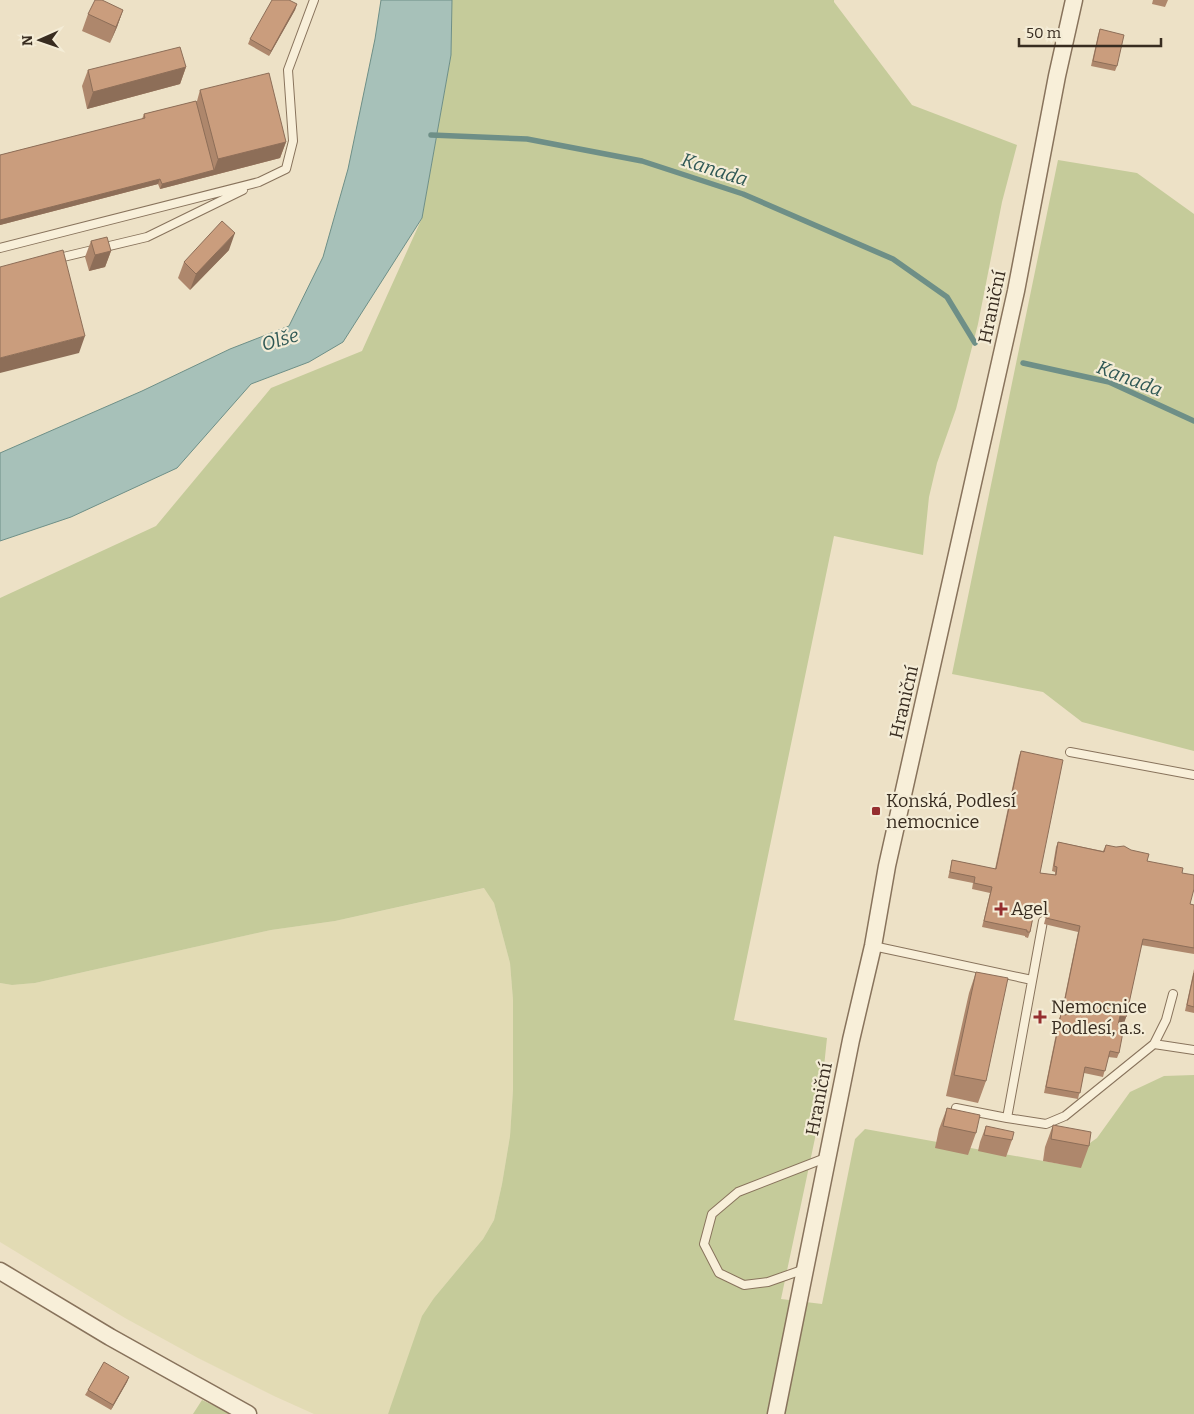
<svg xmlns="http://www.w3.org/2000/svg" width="1194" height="1414" viewBox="0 0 1194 1414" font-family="Bitter,serif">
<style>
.farmland{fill:#e2dbb4}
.green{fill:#c5cb9a}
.water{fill:#a7c1b9;stroke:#6e8f87}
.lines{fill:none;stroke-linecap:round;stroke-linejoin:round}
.stream{stroke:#6e8f87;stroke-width:5.5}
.service-casing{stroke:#88735c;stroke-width:10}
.minor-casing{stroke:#88735c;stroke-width:19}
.service{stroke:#f8efd9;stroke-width:8}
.minor{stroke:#f8efd9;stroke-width:16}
.wall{fill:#ae876c}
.shaded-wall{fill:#8d6e58}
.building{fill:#ca9d7d;stroke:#8d6e58}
.poi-dot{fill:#952e2f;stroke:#f4ecd6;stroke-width:2}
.labels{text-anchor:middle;stroke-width:4.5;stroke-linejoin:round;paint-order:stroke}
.street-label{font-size:18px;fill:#382c20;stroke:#f4ecd6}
.poi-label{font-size:18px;fill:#382c20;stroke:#f4ecd6;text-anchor:start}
.water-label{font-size:19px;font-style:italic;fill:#2f5855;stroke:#f4ecd6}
</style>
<rect width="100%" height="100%" fill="#ede1c6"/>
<path class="farmland" d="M485,888L494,903L510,963L513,1000V1090L510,1136L502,1184L494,1220L483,1239L434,1298L388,1414H314L274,1396L198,1358L125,1318L0,1242V983L12,985L35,983L271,930L335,921Z"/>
<path class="green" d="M452,0H834V2L912,105L1017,145L1002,202L978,324L956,409L937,463L929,497L923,555L834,536L734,1020L827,1038L818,1124L781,1299L822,1304L855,1139L865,1129L1060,1164L1097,1138L1130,1092L1164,1076L1194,1075V1414H388L422,1316L434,1298L483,1239L494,1220L502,1184L510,1136L513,1090V1000L510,963L494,903L484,888L335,921L271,930L35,983L12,985L0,983V598L156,526L271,388L362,351L422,218L451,55Z
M1058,160L1137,173L1194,214V751L1082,722L1043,692L952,674Z
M202,1400L232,1414H193Z"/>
<path class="water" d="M381,0H452L451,55L422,218L343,342L309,362L251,384L177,468L71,517L0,541V453L142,391L230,349L289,326L323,257L348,169L375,39Z"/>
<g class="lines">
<path class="stream" d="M431,135L527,139L642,161L743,194L893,259L947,297L975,343
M1023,363L1109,382L1194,421"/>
<g class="service-casing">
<path id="service" d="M0,248L259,182L286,169L293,141L288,70L314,0
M55,259L147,237L243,190
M1070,752L1194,775
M873,946L1032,980
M1154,1044L1194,1050
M956,1108L1007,1118L1043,921
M1007,1118L1046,1124L1065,1116L1154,1044L1166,1020L1173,994
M805,1269L768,1282L744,1285L719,1273L704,1244L712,1214L738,1192L828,1157"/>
</g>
<g class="minor-casing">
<path id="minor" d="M0,1271L110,1337L248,1414
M776,1414L851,1040L873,946L887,866L1016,291L1057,76L1074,0"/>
</g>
<use href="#service" class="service"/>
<use href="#minor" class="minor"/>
</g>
<path class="wall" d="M1153,0H1168L1165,7L1152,4Z
M297,4L295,10L269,56L248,44L250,39Z
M123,10L117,27L110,43L82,31L88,14Z
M1100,29L1117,66L1115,71L1091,66L1098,35Z
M186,67L180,84L87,109L82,86L88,70Z
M200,90L286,142L280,158L160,189L158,184L0,225V155L142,119L144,114L197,101Z
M91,241L111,251L105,267L89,271L85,257Z
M229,250L190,290L178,278L184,262Z
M1021,751L1040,873L1055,875V872L1052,871L1056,847L1058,842L1103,851L1106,845L1147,861L1182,873L1190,904L1194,905V954L1141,945L1126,1017L1124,1023L1118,1022V1025L1119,1053L1117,1058L1108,1057L1103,1077L1084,1073L1078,1099L1044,1093L1059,1019L1061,1014L1066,1015L1067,1011L1062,1010L1078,932L1044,924L1046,916L1034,913L1030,932L1028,938L1025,937V936L982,927L990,893L972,889L973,883L948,878L952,860L995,869L1019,756Z
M1194,969V1013L1185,1011Z
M976,972L986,1081L978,1103L946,1096L969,993Z
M947,1108L976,1133L968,1155L935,1148L939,1129Z
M1053,1125L1089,1146L1081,1168L1043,1161L1045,1147Z
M986,1126L1012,1140L1006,1157L978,1151L980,1142Z
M129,1377L127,1382L111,1410L85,1395L88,1390Z"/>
<path class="shaded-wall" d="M297,4L295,10L269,56L271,51Z
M123,10L117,27L110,43L116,27Z
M186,67L180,84L87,109L93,92Z
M286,142L280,158L160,189L162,184L214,170L218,159Z
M160,179L158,184L0,225V220Z
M235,233L229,250L190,290L196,274Z
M111,251L105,267L89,271L95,255Z
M85,336L79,353L0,373V358Z
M1120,1016L1126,1017L1124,1023L1118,1022Z
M129,1377L127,1382L111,1410L113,1405Z"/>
<path class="building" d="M95,0H102L123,10L116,27L88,14Z
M272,0H289L297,4L271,51L250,39Z
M1100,29L1124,35L1117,66L1093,61Z
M180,47L186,67L93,92L88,70Z
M269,73L286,142L218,159L200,90Z
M196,101L214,170L162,184L160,179L0,220V155L145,118L144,114Z
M222,221L235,233L196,274L184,262Z
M107,237L111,251L95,255L91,241Z
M63,250L85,336L0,358V267Z
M1021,751L1063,760L1040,873L1056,875L1057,867L1054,866L1058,842L1104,852L1106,845L1116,847L1124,846L1131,850L1149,854L1147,861L1183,868L1182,873L1194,875V889L1190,904L1194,905V948L1143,939L1126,1017L1120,1016L1118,1025L1124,1027L1119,1053L1110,1051L1105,1071L1085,1067L1080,1093L1046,1087L1061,1014L1066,1015L1069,1005L1064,1004L1080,926L1046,918L1048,910L1032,907L1031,912H1034L1030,932H1027V930L984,921L992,887L974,883L975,877L950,872L952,860L996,869Z
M976,972L1008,978L986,1081L954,1075Z
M1194,973V1007L1187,1005Z
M947,1108L980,1115L976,1133L943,1126Z
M1053,1125L1091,1132L1089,1146L1051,1139Z
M986,1126L1014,1132L1012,1140L984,1135Z
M104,1362L129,1377L113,1405L88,1390Z"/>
<g class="poi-dot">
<rect x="871" y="806" width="10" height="10" rx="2.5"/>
<path d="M998.5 901.5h5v5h5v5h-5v5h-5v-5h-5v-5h5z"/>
<path d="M1037.5 1009.5h5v5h5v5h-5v5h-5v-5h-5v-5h5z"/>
</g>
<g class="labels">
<g class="street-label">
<text transform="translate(992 307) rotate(-78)" y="6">Hraniční</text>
<text transform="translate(904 702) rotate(-77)" y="6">Hraniční</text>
<text transform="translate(819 1099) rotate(-79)" y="6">Hraniční</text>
</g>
<g class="poi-label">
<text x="886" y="807">Konská, Podlesí<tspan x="886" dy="21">nemocnice</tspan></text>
<text x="1011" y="915">Agel</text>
<text x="1051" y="1013">Nemocnice<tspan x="1051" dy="21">Podlesí, a.s.</tspan></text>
</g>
<g class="water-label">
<text transform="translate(715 169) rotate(18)" y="7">Kanada</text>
<text transform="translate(280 339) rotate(-16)" y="7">Olše</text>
<text transform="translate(1130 378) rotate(21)" y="7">Kanada</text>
</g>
</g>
<g transform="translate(40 40) rotate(268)" stroke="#f4ecd6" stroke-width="4" paint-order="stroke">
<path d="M0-4L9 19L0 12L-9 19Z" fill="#382c20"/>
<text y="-8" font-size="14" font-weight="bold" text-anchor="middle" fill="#382c20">N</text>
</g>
<path d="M1019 38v8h142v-8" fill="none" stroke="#382c20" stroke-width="2.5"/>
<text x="1026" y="38" font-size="15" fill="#382c20" stroke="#f4ecd6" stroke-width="4" paint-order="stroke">50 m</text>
</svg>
